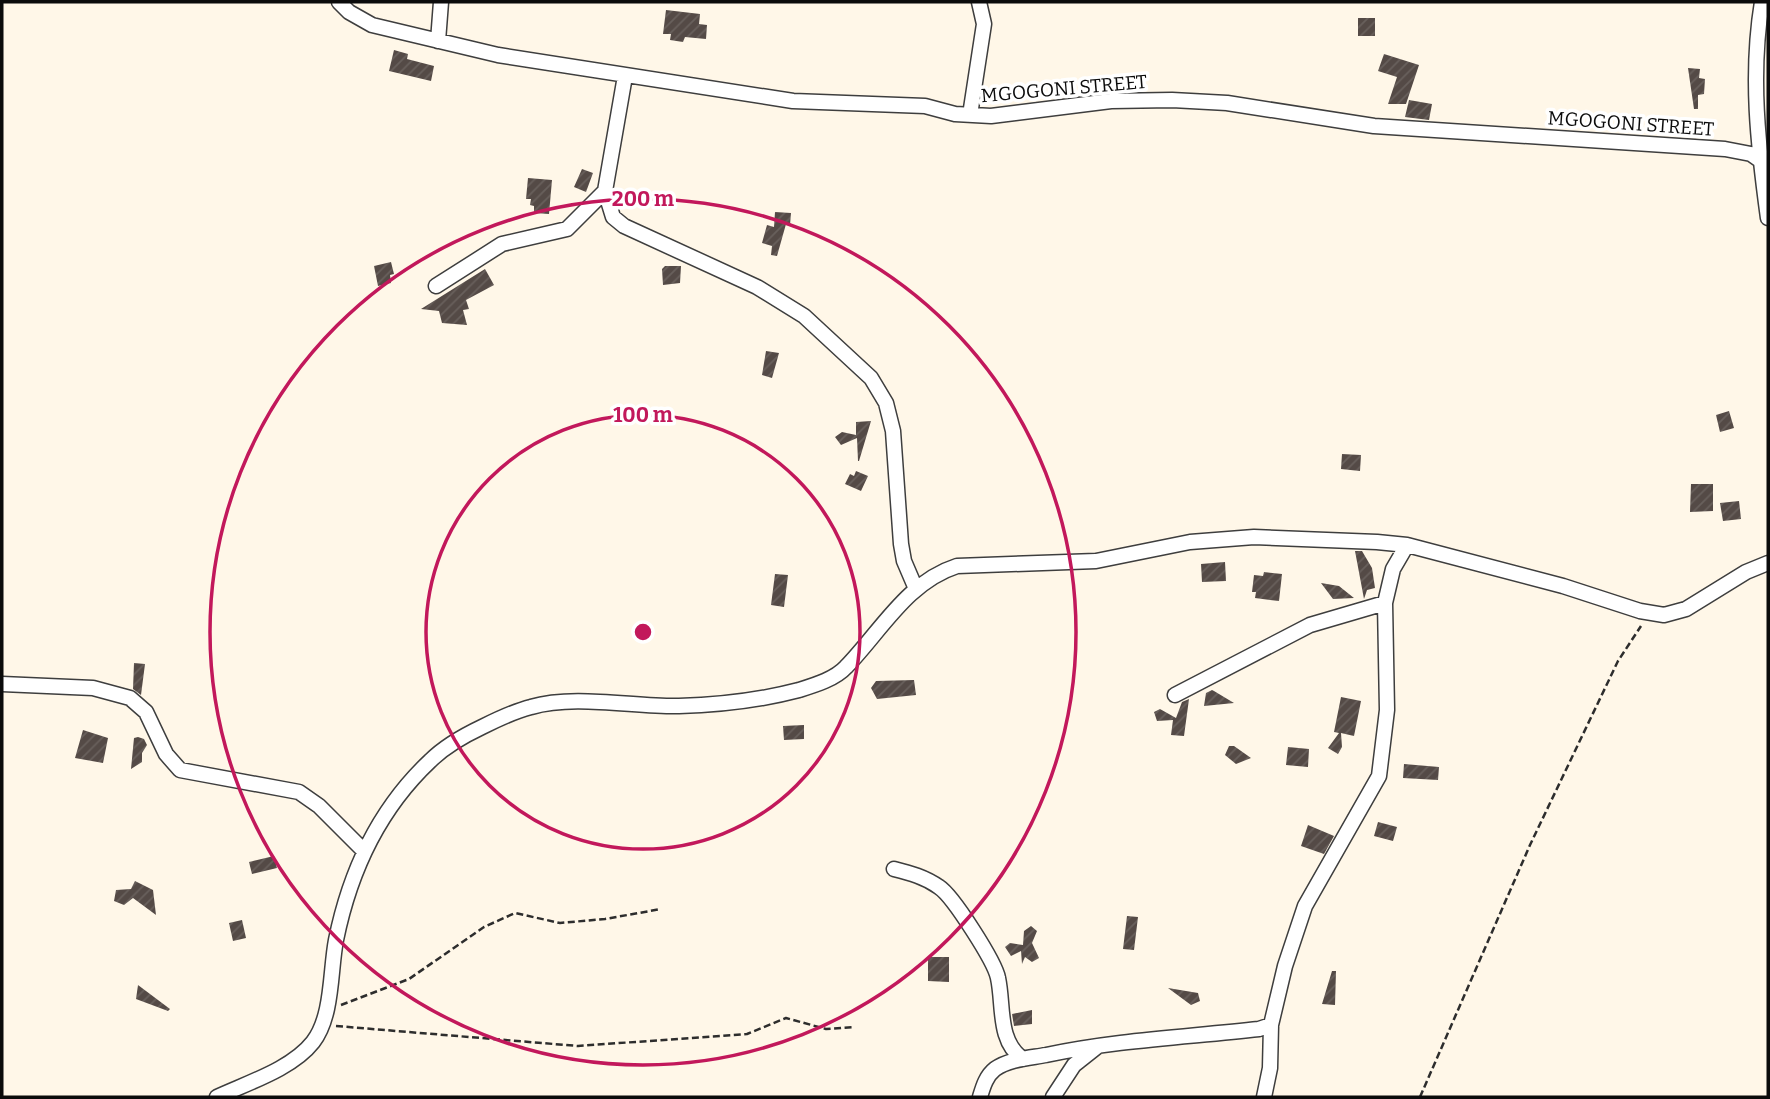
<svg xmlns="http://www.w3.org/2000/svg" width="1770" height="1099" viewBox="0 0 1770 1099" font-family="Bitter,serif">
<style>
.building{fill:url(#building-hatch)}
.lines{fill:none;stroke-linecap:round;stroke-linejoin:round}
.minor-casing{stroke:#3e3e3e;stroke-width:17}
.path{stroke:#2d2d2d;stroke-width:2.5;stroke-dasharray:7 3.5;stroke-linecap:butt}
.minor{stroke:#fff;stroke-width:14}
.ring{fill:none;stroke:#c2185b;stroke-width:3.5}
.labels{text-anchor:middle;stroke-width:7;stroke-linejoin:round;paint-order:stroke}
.street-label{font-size:19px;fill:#0b0b0b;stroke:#fff}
.centre{fill:#c2185b;stroke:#fff;stroke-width:3.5}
.ring-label{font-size:21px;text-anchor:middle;font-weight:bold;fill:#c2185b;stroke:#fff;stroke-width:7;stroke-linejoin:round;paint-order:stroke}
</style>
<defs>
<pattern id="building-hatch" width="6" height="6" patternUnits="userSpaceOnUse" patternTransform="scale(1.75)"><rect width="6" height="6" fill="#544a46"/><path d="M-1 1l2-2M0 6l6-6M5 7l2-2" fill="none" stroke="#68605c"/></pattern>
</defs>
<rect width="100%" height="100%" fill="#fff7e8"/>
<path class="building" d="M666,10L700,14L699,24L707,25L706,39L685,37L683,42L670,40L671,34H663Z
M1358,18H1375V36H1358Z
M394,50L408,54L407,59L434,66L431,81L389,71Z
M1384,54L1419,65L1406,104H1388L1397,77L1378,71Z
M1688,68L1700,69L1699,78L1705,79L1704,94L1698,95V109H1694Z
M1409,100L1432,104L1429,120L1405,117Z
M582,169L593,173L586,192L574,187Z
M528,178L552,180L549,214L534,213V206L530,205L531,199H526Z
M775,212L791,213L790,225L786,224L777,256L771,255L772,246L762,243L767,225L774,227Z
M391,262L394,274L390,275L391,283L378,286L374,266Z
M665,266H681L680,283L663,285L662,269Z
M485,269L494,285L466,300L469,309L463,310L467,325L442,323L439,311L421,309Z
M766,351L779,353L772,378L762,375Z
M1729,411L1734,428L1720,432L1716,415Z
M871,421L859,461H858L857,438L841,445L835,437L842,432L856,435V422Z
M1342,454L1361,455L1360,471L1341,469Z
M856,471L868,476L861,491L845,484L850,474L854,476Z
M1691,484H1713V511L1690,512Z
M1739,501L1741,519L1723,521L1720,503Z
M1355,551H1362L1372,568L1375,588L1367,590L1364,599Z
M1225,562L1226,581L1202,582L1201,564Z
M1264,572L1282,574L1279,601L1255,598L1256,592H1252L1254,575L1263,576Z
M775,574L788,575L784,607L771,605Z
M1321,583L1339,586L1354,598L1333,599Z
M134,663L145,664L141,695L133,689Z
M914,680L916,695L877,699L871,688L876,681Z
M1212,690L1214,691L1234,703L1204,706L1206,693Z
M1341,697L1361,701L1354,736L1341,733L1342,747L1338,754L1328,748L1339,733L1334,732Z
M1189,699L1184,736L1171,735L1173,720L1157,721L1154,712L1160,709L1176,718L1182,702Z
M804,725V739L784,740L783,726Z
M83,730L108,738L103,763L75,758Z
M138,737L144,739L147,745L142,753V762L131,769L134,738Z
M1229,746H1234L1251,758L1236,764L1225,755Z
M1288,747L1309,749L1308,767L1286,765Z
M1404,764L1439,767L1438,780L1403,778Z
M1378,822L1397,827L1393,841L1374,836Z
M1308,825L1334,836L1324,854L1301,846Z
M274,856L277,868L252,874L249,862Z
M135,881L153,890L156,915L133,898L124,905L114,901L116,890L131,889Z
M1127,916L1138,917L1134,950L1123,949Z
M242,920L246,938L233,941L229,923Z
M1031,926L1037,931L1032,943L1039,958L1032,962L1025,957L1022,964L1021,951L1011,956L1005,947L1010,943L1023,945L1024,931Z
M928,957H949V982L928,981Z
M1332,971H1336L1335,1005L1322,1004Z
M138,985L170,1009L168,1011L136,999Z
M1168,988L1198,993L1200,1001L1191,1005Z
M1032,1010V1024L1014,1026L1012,1014Z"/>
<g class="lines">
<g class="minor-casing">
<path id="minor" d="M339,2L349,12L372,25L498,55L793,101L925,106L955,114L991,116L1111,101L1172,100L1227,103L1374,126L1725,149L1751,154L1761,161
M1762,2C1750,75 1758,145 1768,218
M438,41L441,2
M625,76L605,191L613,217L624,226L757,287L804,316L871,378L886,403L893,431L901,544L904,561L916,589
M970,115L984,24L979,2
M436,286L502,244L567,229L605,191
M2,684L93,688L130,698L146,712L166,754L180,770L299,792L319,806L363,850
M1175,695L1310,625L1385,603
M894,869C910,873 925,877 939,887C953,896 995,962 998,978C1004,1005 997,1041 1023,1059
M217,1097C247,1083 292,1069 313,1042C333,1016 330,971 336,940C350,871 378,810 430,761C445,746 463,736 482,727C498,719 515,711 531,707C574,694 634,707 679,706C718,705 761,700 799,690C815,685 835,679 846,667C881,631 907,582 957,566L1096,561L1190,542L1254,537L1377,542L1407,545L1563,586L1640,611L1664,615L1686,609L1746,572L1768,563
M980,1097C983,1087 986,1076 995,1069C1009,1059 1030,1058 1046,1055C1116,1040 1188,1037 1259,1029L1271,1025
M1053,1097L1074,1065L1098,1046
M1264,1097L1270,1068L1271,1025L1285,966L1305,906L1379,776L1387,710L1385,603L1393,569L1407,545"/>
</g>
<path class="path" d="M341,1005L409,979L484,927L515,913L560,923L605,919L661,909
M336,1026L578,1046L747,1034L786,1018L826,1029L855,1027
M1420,1097L1530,845L1618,661L1641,626"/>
<use href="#minor" class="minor"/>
</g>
<g class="ring">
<circle cx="643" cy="632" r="217"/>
<circle cx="643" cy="632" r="433"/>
</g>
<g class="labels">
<g class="street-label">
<text transform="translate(1064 88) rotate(-5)" y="7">MGOGONI STREET</text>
<text transform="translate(1631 123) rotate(4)" y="7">MGOGONI STREET</text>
</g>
</g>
<circle cx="643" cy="632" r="10" class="centre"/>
<g class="ring-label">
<text x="643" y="206">200 m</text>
<text x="643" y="422">100 m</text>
</g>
<rect width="1770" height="1099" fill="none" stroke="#0b0b0b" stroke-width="7"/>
</svg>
